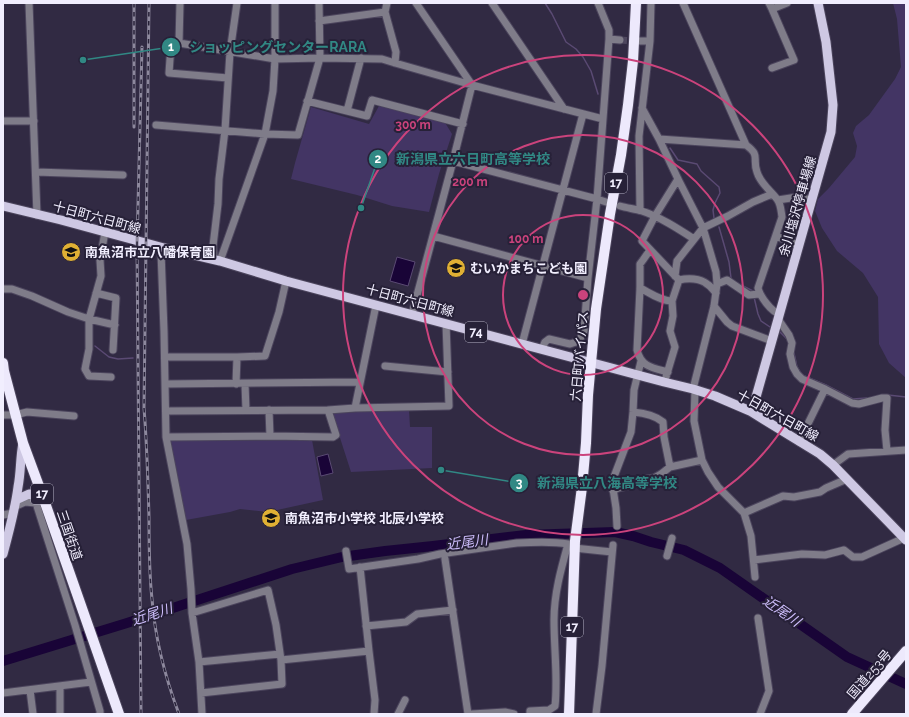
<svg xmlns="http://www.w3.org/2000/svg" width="909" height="717" viewBox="0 0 909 717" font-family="Raleway,'Noto Sans JP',sans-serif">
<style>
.green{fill:#433564}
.water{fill:#190437;stroke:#5a4a73}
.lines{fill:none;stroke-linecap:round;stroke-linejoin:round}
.stream{stroke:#5a4a73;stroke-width:1.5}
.river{stroke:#190437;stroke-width:10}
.minor-tunnel{stroke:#4e475f;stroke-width:7;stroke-dasharray:7 3.5;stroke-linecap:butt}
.minor-casing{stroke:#4c455d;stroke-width:9}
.major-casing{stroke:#4c455d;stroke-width:11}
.highway-casing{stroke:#4c455d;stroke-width:12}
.minor{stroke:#7f7c89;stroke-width:7}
.major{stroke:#cec8e3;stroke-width:9}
.highway{stroke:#ede9fc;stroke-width:10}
.rail-casing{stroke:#8d889d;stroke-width:3}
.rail{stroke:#272138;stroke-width:1.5;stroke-dasharray:4.5;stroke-linecap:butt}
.ring{fill:none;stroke:#cb437c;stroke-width:2}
.labels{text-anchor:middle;stroke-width:4;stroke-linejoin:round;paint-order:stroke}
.shield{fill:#272138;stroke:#b4b0c3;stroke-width:1}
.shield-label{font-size:12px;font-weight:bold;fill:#f1eefe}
.street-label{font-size:13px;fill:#f1eefe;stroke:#272138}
.poi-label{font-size:13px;font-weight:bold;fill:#f1eefe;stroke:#272138;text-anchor:start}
.water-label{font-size:14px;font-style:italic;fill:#cdbdfb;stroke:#272138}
.centre{fill:#cb437c;stroke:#272138;stroke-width:2}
.ring-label{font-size:12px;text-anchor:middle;font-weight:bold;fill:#cb437c;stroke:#272138;stroke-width:4;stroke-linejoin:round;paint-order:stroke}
.leader{fill:none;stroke:#318884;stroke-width:1.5}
.callout-dot{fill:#318884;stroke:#272138;stroke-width:1.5}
.mark-label{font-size:12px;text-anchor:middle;font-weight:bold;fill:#fff}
.callout-label{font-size:14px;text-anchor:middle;font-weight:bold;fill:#318884;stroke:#272138;stroke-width:4;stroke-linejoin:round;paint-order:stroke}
</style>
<rect width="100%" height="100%" fill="#312a43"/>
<path class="green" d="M893,3H906V378L889,363L879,344L878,297L863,273L837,251L822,228L815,211L818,199L829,188L855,157L857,146L853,133L856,126L869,115L895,79L901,67L897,19Z
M379,106L444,121L452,134L439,174L429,212L392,206L357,195L291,179L295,163L311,107L369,124Z
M409,410L410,427H432V468L351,472L332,413Z
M312,440L323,500L268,512L240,509L230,512L186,520L170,441Z"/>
<path class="water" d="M397,257L415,262L408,286L390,281Z
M328,454L333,473L321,476L317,457Z"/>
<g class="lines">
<path class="stream" d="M545,3L552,14L566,42L576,49L583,57L591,71L598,94
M670,148L678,160L697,164L701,171L719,187L720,193L715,203L713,210L714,218
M719,227L729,262L731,278
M737,283L753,291
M754,297L758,314L761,321L770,327
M780,332L787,339
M95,346L109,357L118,359L133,358
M794,353L797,367L802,375L826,385L853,399L867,398
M888,395L906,397"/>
<path class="river" d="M3,661L127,623L292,569L342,557L385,551L433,546L526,535L615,532L633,536L651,542L684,550L720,568L847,657L906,684"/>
<path class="minor-tunnel" d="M620,40L637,41"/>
<g class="minor-casing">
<path id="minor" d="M29,3L37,215
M180,3L179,43L275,59L320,58L382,59L395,63L472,85L603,119
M387,3L385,12L396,52L395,63
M492,3L564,109
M683,3L746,145
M769,3L772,9L787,3
M772,9L794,60L772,68
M319,21L385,12
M609,39L620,40
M637,41H650
M179,43L171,45L169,73L228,78
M307,101L347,111L361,58
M642,108L659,139L678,179L703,228L709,248L716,272L717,284L714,306L693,389
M347,111L367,116L372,100L463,124
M3,121H34
M156,125L265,134L298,135L320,58L319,3
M659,139L746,145C761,156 752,158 757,172C760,183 770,190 777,199C781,204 781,211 782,217L758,288C760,296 771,312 780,314
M453,161L597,199L606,202
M36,172L123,175
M778,200L797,197L811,200
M620,206C627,208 635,209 642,211C660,217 677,228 694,239
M640,210L639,136L650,41L651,3
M105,232L100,260L101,276L89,319V349L85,369L89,376L111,377
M433,236L588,278
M776,236L798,245
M164,248L161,252L164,331L166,437L187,544L191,589L192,613L199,662L202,714
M650,250L643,260L640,264V288L637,350C641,367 653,368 668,372
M214,260L213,246L218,204L219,179L225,130L230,52L237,3
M220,261L265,134L273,91L275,59V3
M675,276L677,261L703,228L728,216L753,202L772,194
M679,280C688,278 700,278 707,284C711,286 713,290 716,293
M717,284L727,280L749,295L759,294
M640,288C650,293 661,301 672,301L679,280L642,241L655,216L678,179
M3,289H12L32,296L68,312L89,319L115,325
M96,293L116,298L113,350
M714,306L727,322L732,326L772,341
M412,314L453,161L472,85L416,3
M778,319L789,335L792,343L790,354L793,367L797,374L802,379L825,389L852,403L859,404L882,398H887L885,430L887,451
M522,344L583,114
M542,349L545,342L549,339L570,344L579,341L584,331L588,278L597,199L609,39V30L598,3
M165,357H237L265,356L279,312L286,281
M385,366L448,372
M666,377L675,347L670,331L673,316L672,301
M165,384L360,382
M236,384L237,357
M245,384L246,410
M695,390L694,421L702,460L708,472L718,487L744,513L751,536L755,577
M355,408L376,305
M269,410L270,436
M166,411L328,410
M633,412C644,413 655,415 663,422L664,437L670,467
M3,415H15L27,412L74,416
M166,437L270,436L333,437L336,435L328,410L355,408L449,406L446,323
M799,442L825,389
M833,465L848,454L906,450
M613,491L618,488L627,486L640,480L654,478L661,474L670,467L702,460
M14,507L25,502L36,503L75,625L100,711V714
M744,513L783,496L794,497L820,492L826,488L847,479
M3,515L13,513
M617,526L616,508L612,482L631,432L633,412L634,390L641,361
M574,548L612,552
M346,551L349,569L418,559L440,554L517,543C533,542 552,541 568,544
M667,556L672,538
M445,559L468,714
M754,560L802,554L825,555L844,550L853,557H862L904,538
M360,567L369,651L375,700L374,714
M192,613L268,590L276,625L281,660L282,684L201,693
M758,618L769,691L760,714
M366,626L406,622L417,614L453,610
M281,660L369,651
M199,662L280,654
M30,690L33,714
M3,693L91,682
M60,714V686
M398,714L405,700
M472,714L505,712L514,714
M530,714V711L549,710L555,706C556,698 556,689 556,681C556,661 554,640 554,620C554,594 561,569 568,544H572
M596,714L602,666L613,545"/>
</g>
<g class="major-casing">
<path id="major" d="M3,206L61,220L164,248L220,261L286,281L664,382L693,389L715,396L750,411L820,454L833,465L906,540
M750,411L754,404L831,132L833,105L826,42L818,3
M16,500L29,494L43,497
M3,554C9,532 15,510 18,487C21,472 20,458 23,443"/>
</g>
<g class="highway-casing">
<path id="highway" d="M3,363L4,371L23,443L43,497L119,714
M569,714L575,541L582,487L586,443L588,395L596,309L610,214L621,155L628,105L633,61L636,3
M852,714L906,651"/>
</g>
<use href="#minor" class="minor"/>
<use href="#major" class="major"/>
<use href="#highway" class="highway"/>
<g class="rail-casing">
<path id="rail" d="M134,3V127
M149,3L144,408C147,445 148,481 149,517C149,545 149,572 152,599C155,638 165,677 179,714
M141,714L137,245L142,47"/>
</g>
<use href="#rail" class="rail"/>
</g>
<g class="ring">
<circle cx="583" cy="295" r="80"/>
<circle cx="583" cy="295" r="160"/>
<circle cx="583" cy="295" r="240"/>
</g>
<defs>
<g id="school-disc" transform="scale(1)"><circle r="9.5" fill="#e0b034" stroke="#272138"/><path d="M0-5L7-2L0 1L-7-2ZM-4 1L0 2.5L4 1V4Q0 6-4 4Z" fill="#111"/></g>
</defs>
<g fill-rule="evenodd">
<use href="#school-disc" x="71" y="252"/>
<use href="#school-disc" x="456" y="268"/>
<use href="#school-disc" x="271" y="518"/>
</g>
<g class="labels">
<g class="shield">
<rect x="605" y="173" width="22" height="20" rx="3"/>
<rect x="465" y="322" width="22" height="20" rx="3"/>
<rect x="31" y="484" width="22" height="20" rx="3"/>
<rect x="561" y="617" width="22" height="20" rx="3"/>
</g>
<g class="shield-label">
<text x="616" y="187">17</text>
<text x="476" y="336">74</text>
<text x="42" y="498">17</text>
<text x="572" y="631">17</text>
</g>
<g class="street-label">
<text transform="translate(797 206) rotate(-74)" y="5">余川塩沢停車場線</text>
<text transform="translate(97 217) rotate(15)" y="5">十日町六日町線</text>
<text transform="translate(410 300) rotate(15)" y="5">十日町六日町線</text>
<text transform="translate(579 356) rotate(-85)" y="5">六日町バイパス</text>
<text transform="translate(778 415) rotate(29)" y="5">十日町六日町線</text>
<text transform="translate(70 535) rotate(71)" y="5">三国街道</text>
<text transform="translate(869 674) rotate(-49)" y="5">国道253号</text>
</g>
<g class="poi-label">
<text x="85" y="257">南魚沼市立八幡保育園</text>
<text x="470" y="273">むいかまちこども園</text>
<text x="285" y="523">南魚沼市小学校 北辰小学校</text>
</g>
<g class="water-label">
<text transform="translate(467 542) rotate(-7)" y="5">近尾川</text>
<text transform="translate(782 611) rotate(35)" y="5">近尾川</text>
<text transform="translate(152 614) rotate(-18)" y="5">近尾川</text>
</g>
</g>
<circle cx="583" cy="295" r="6" class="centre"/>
<g class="ring-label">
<text x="413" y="129">300 m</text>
<text x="470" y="186">200 m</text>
<text x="526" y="243">100 m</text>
</g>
<path class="leader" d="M83 60L171 47M361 208L378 159M441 470L519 483"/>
<g class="callout-dot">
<circle cx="83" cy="60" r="4"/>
<circle cx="361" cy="208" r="4"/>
<circle cx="441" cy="470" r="4"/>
<circle cx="171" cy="47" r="10"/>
<circle cx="378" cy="159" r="10"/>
<circle cx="519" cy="483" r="10"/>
</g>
<g class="mark-label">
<text x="171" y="51">1</text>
<text x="378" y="163">2</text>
<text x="519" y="487">3</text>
</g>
<g class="callout-label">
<text x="278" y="52">ショッピングセンターRARA</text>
<text x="473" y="164">新潟県立六日町高等学校</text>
<text x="607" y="488">新潟県立八海高等学校</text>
</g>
<rect width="909" height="717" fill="none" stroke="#f1eefe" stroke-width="8"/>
</svg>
